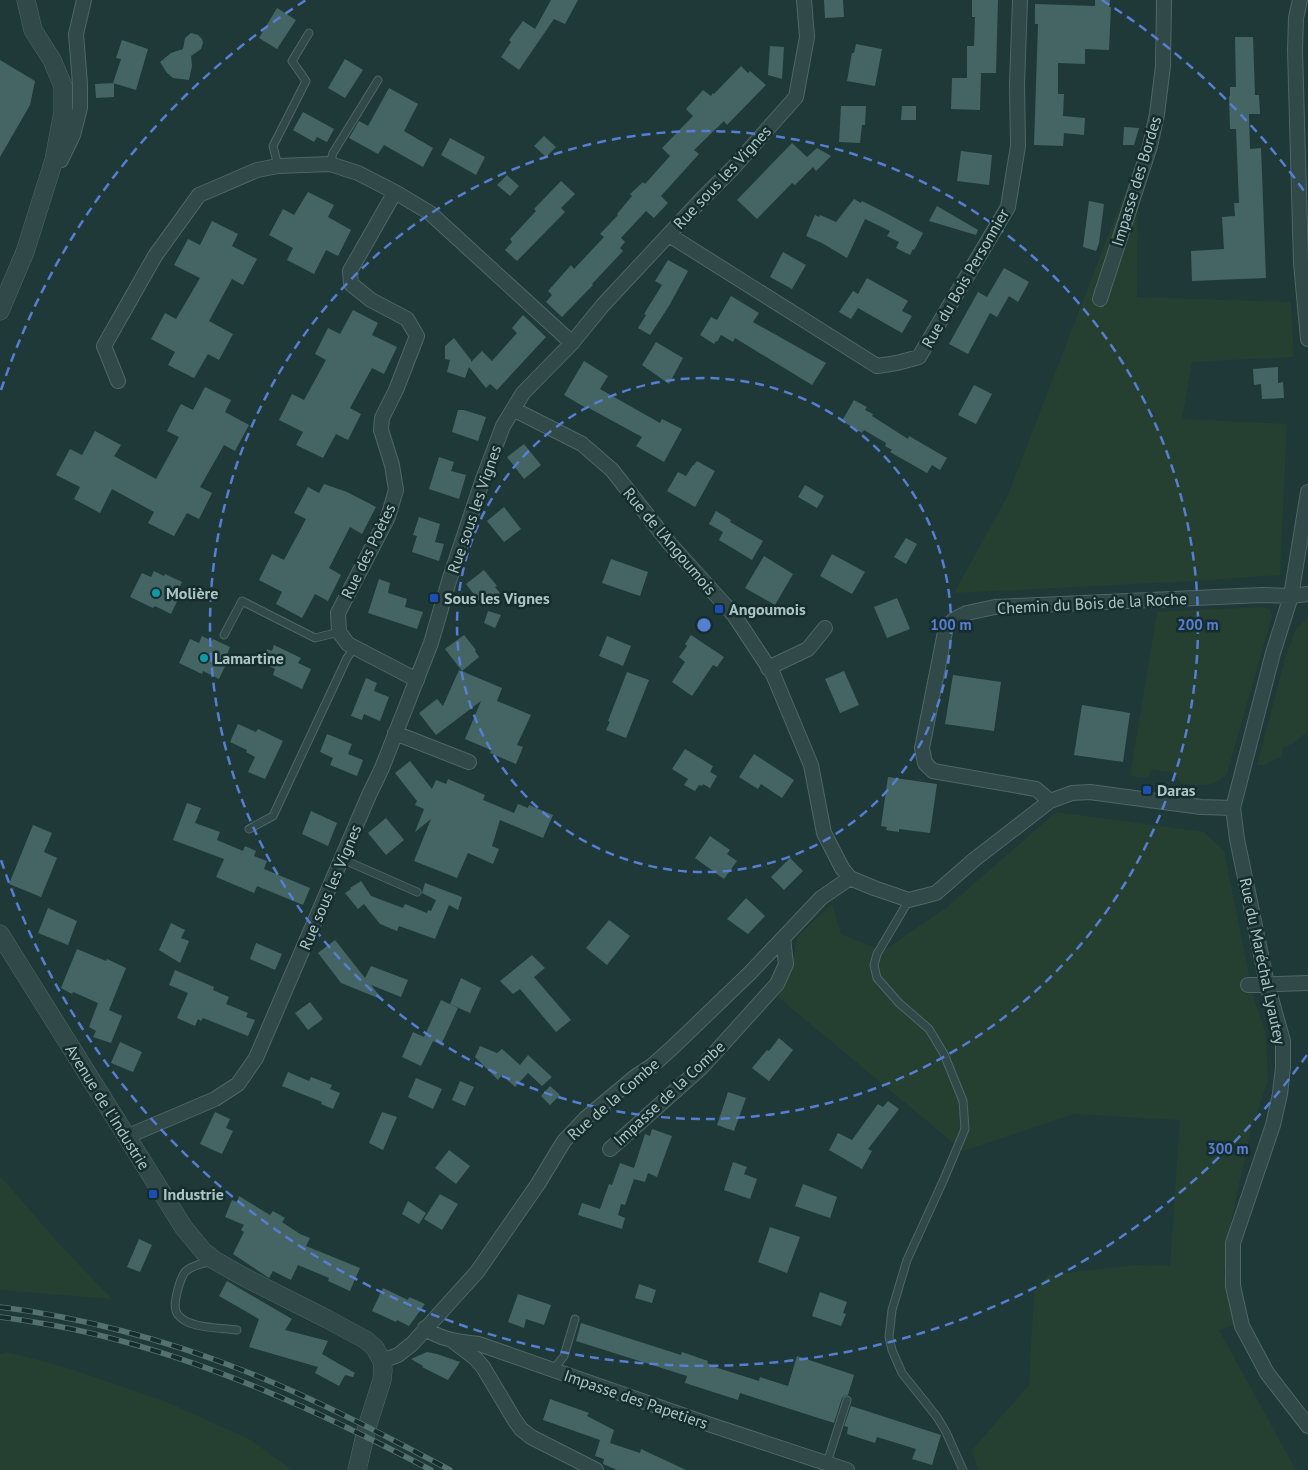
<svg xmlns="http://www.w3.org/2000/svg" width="1308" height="1470" viewBox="0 0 1308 1470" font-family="'PT Sans',sans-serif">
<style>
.green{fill:#254030}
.building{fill:#456564}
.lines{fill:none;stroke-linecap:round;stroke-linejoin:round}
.service-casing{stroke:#4f6767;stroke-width:9}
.minor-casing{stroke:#4f6767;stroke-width:16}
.tertiary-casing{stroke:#4f6767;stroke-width:19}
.service{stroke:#314948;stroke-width:7}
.minor{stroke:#314948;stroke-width:14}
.tertiary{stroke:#314948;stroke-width:18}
.rail-casing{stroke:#537170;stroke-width:5.5}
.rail{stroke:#172d2d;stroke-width:4;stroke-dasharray:11;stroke-linecap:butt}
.ring{fill:none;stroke:#567ed1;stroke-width:2.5;stroke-dasharray:9 6}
.culture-dot{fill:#0f9aa8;stroke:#172d2d;stroke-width:2}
.transit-dot{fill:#1a4fb4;stroke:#172d2d;stroke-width:2}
.labels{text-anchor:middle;stroke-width:5;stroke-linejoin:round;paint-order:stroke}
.street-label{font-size:16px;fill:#abc6c6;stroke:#172d2d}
.poi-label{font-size:16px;font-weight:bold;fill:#abc6c6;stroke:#172d2d;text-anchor:start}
.centre{fill:#567ed1;stroke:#172d2d;stroke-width:2.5}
.ring-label{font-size:15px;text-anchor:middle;font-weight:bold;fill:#567ed1;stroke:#172d2d;stroke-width:5;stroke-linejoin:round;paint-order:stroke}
</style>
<rect width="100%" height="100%" fill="#1e3938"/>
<path class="green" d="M1138,158L1137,297L1291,302L1294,357L1192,362L1182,419L1287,424L1280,575L1195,581L954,593L1008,495Z
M1263,607L1270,609L1272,616L1227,774C1212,789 1200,785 1181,784L1174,773L1152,769L1148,778L1130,776L1157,612Z
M1308,618V731L1292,744L1282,748V756L1265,765H1257L1286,655L1296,629Z
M1056,812L1204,832L1224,851L1254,999L1266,1033L1268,1081L1250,1133L1229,1232L1224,1274L1234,1325L1219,1330L1296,1470H978L972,1450L1029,1385L1034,1292L1048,1275L1137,1265L1170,1266L1180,1120L1074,1114L963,1151L778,997L792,967L797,937L832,904L841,934L883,951L946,908Z
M0,1176L63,1248L112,1299L0,1290Z
M7,1352L68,1368L167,1402L251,1440L292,1470H0V1354Z"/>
<path class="building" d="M551,0H578L565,24L554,19L519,70L501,57L511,42L509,40L523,21L535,29Z
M824,0H843L844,17L825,18Z
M972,0H998L996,73H981L980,110L951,109L952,78H967V46H974L975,17H972Z
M1095,0H1110L1109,7H1111L1109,50L1085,49V64L1058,63V94H1064L1063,116L1085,118L1084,135L1064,133L1063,146L1034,145L1038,24H1035V4L1095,6Z
M277,8L296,20L277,49L259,38Z
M191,33L198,35L202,39L203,43L201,49L191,56L192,66L189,80L173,78L167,73L160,62L171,53L183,49L185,38Z
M1235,37H1253L1255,95H1259L1260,114H1249L1250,149L1261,148L1266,278L1192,281L1191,251L1224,249L1222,217L1235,216L1234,203H1239L1236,129H1230L1229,96H1230V87H1236Z
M122,40L148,49L136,90L113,83L121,59L116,58Z
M856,44L882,49L875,86L847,81L852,53H854Z
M770,46L784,47L782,79L768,75Z
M345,59L363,70L345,98L328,88Z
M0,60L35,81L30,105L0,157Z
M741,66L748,73L750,71L766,85L727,125L724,121L694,150L699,154L661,196L668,203L654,218L646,211L621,238L625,242L620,248L623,251L592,284L593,285L562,317L546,302L552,295L548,291L571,265L574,269L604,237L600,234L618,215L617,214L632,196L630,194L643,182L645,184L670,156L662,148L693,116L686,109L703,90L711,96L713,93L714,94Z
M114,83V97L96,98L95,84Z
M389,88L418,104L404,131L433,148L423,167L384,145L378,154L349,138L359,121L368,126Z
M841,106H866L865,125H862L860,143L839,142Z
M902,106H916V120H901Z
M303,112L334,129L327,142L317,137L314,142L293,130Z
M1124,127L1139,128L1134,145H1123Z
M544,136L556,147L546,157L534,146Z
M450,138L485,157L476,175L441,155Z
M792,143L807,157L817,148L831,156L816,171L813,167L795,185L792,183L757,219L737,200Z
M961,151L992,155L989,185L957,181Z
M507,175L519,186L510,196L497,185Z
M561,181L575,194L561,208L565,212L517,261L505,250L512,242L510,239L536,211L534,209Z
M308,192L334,205L328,217L351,230L338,256L326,250L314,274L287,260L293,248L269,235L283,209L294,215Z
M854,199L861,203L862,201L884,212L923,233L914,250L913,249L910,255L896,248L899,242L887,236L890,231L865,219L847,258L822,243L806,236L815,215L819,217L820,215L836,222Z
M1089,201L1104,204L1099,243L1096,251L1083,247Z
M937,206L978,230L976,235L929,221Z
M212,221L238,234L232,246L257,259L243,285L232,279L209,321L233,334L219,360L208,354L194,378L168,365L175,352L151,339L165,313L176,319L200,278L174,265L188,239L200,245Z
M783,252L806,265L792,289L770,277Z
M668,260L688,271L669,306L650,335L638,328L646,315L644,314L662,285L655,281Z
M1004,268L1029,282L1018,302L1009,296L997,317L990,313L968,354L949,344L978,292L987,297Z
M867,278L908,301L902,311L912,316L902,333L858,308L851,319L839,312L853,291L858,294Z
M731,296L759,313L753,322L826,363L812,385L735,338L733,342L721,335L717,342L716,341L714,344L700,335L711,317L717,320Z
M353,310L378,323L372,335L397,347L384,374L372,368L350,408L361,414L348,440L336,434L323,458L296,445L303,432L279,420L292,394L304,400L326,360L315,354L328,328L340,334Z
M523,315L546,337L497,390L490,384L486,388L469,367L465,378L447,372L450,360L445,359V346L454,338L471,360V362L482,351L492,361L517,333L512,328Z
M656,342L683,358L669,384L642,365Z
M584,361L608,376L600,389L660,423L662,419L682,429L664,462L636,446L642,437L587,407L586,408L564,395Z
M1278,367V383L1283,382L1284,398L1262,399L1261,384L1254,385L1253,369Z
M974,385L992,394L976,424L958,415Z
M205,387L231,400L225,412L249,425L235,451L224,445L200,487L212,493L199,519L187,513L174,536L148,523L154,512L112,489L100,513L74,499L80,487L56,475L70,449L82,455L95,431L121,445L114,456L156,479L179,437L167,431L176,413L181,404L193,410Z
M854,400L867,407L865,410L873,414L872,416L908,439L909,436L947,458L940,470L932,465L927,473L890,452L892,450L885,446L886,443L864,430L862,433L842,421Z
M458,410H464L486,417L478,441L452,432Z
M524,444L541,465L524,479L507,457Z
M439,457L454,462L451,471L466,475L459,499L429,489Z
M697,461L715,471L695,507L667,491L678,472L686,476L693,465H694Z
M324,484L347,492L376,507L362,534L350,527L329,568L341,575L328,601L315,594L302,618L276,604L282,592L259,580L272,554L284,560L306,519L294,513L308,487L319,493Z
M805,485L824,496L817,508L798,497Z
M504,507L521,529L504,542L487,521Z
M716,511L731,520L730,522L763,541L752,560L719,540L723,532L709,524Z
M419,517L440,524L435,542L444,544L439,561L412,552L417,536L413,535Z
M906,538L917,544L906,564L894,557Z
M832,554L865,572L852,594L820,576Z
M764,556L793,574L775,605L745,588Z
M611,559L648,572L640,596L602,583Z
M484,570L497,586L495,587L500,593L483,606L466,584Z
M154,571L164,576L165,574L182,582L177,592L181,593L171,614L155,606L153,608L130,597L142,573L151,577Z
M379,579L390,583L388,593L407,599L405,607L423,612L417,629L368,613Z
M897,598L910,629L887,638L874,607Z
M488,611L501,615L495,628L484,623Z
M464,635L476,650L475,651L479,657L462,671L445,649Z
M691,635L724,657L717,667L713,665L692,696L672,682L685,662L679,657L687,646L685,644Z
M202,636L212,641L213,639L230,647L226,657L229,658L219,679L203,671L202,674L179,663L190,639L199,643Z
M607,636L631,646L623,666L599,656Z
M274,645L301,658L298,663L311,669L302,689L273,675L275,669L261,662L267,649L272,651Z
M459,670L502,688L497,701L531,715L517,745L523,747L516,764L490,753L491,750L465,739L481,701L436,735L419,713L437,699L443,706Z
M844,671L859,705L840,713L825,679Z
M627,672L649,680L626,738L606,730L610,722L608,721Z
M953,675L1001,682L994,731L945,724Z
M366,678L377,683L374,691L389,697L380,721L364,714L362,720L351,716Z
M1082,705L1130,713L1123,762L1074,755Z
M238,724L256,732L258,729L283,741L265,779L248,772L255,757L246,752L247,750L230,742Z
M327,734L352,744L348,754L363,760L357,776L330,765L333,758L320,752Z
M685,749L713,766L710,772L717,776L710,788L703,784L702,786L699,785L695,791L684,785L688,779L672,769Z
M754,754L794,780L782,798L761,784L758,789L739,777Z
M410,761L432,789L436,780L446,784L448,779L485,795L483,800L514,813L518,804L528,808L529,805L553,815L543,838L500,820L492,846L499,849L493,864L468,853L457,878L414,861L431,819L415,832L424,809L415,805L417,801L395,773Z
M888,777L937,784L930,833L899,829V832L886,830L887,827L881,826Z
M187,803L201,808L195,823L220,832L217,840L243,851L245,846L256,851L254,856L267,861L264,869L310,888L303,905L257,886L254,893L216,877L224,859L173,840Z
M311,811L337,823L328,846L302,834Z
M386,818L404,840L386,855L368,833Z
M33,825L52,833L44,852L57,858L41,897L9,884Z
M710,836L730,850L727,854L737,861L724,879L695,858Z
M790,858L803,871L784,890L771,877Z
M361,881L371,896L403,908L405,904L427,913L428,910L431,911L436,900L422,893L425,883L462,897L458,910L449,905L435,939L399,926L397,931L380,924L364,904L358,909L345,893L351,889L350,888Z
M746,898L765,916L748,934L727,919Z
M48,908L77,921L68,945L38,933Z
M609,920L630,936L607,965L586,948Z
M171,923L185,930L181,938L189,941L180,963L159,950Z
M335,940L365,978L371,966L408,980L401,997L371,985L383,1000L341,983L318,953Z
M256,943L282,954L275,970L250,959Z
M77,949L106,961L107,959L126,968L109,1010L122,1016L111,1043L93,1037L96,1031L89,1027L98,1003L73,992L72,994L61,988Z
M532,955L545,968L534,977L571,1020L556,1032L520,989L513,994L500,981Z
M175,970L214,987L213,990L229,997L226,1004L248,1013L246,1017L255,1020L248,1036L203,1018L201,1021L198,1019L195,1026L177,1018L188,993L169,985Z
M461,978L481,988L470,1013L450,1004Z
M441,1000L458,1008L441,1045L433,1041L421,1066L402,1057L413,1032L424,1037Z
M310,1002L323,1019L308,1030L295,1013Z
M779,1038L793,1050L769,1081L752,1068L767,1050L769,1051Z
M120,1042L142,1052L133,1072L111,1063Z
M480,1046L497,1053L502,1049L520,1065L528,1055L552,1077L542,1086L528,1073L515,1087L502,1075L498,1080L475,1057Z
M288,1072L309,1081L311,1077L332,1085L330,1089L340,1093L333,1109L321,1104L322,1102L282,1086Z
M416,1078L442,1089L433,1109L408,1097Z
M460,1081L474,1087L465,1106L452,1100Z
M550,1086L560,1095L550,1105L541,1096Z
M728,1092L746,1098L734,1131L717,1125Z
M888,1101L899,1109L868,1149L872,1151L862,1169L829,1150L838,1133L852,1140L878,1104L883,1107Z
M215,1112L230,1119L226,1128L233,1131L222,1154L200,1144Z
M382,1112L397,1117L383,1150L369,1143Z
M652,1129L672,1136L657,1177L648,1173L645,1182L634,1179L625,1205L621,1204L618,1215L625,1218L622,1229L578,1215L582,1203L600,1209L609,1184L612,1185L620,1163L634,1168L645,1134L650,1136Z
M449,1150L470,1166L456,1184L435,1168Z
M733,1162L747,1167L744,1174L757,1179L750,1199L724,1190Z
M803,1184L837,1197L830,1218L795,1206Z
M440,1194L458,1204L442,1230L424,1219Z
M239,1196L270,1215L273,1211L285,1218L282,1222L300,1234L310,1238L306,1246L360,1268L350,1291L328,1281L329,1278L298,1265L291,1280L273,1271L269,1278L233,1254L244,1232L241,1230L244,1225L225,1217L232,1200L237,1202Z
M408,1201L426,1213L419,1224L402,1214Z
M770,1227L800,1237L787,1273L758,1262Z
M139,1239L152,1245L140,1272L127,1267Z
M227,1281L292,1319L285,1330L328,1341L322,1354L355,1373L353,1377L345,1375L339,1386L315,1373L318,1367L249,1347L259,1319L219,1296Z
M639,1284L656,1290L652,1303L635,1298Z
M383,1288L408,1300L409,1297L425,1304L409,1326L397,1320L396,1322L372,1311Z
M820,1292L847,1302L843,1313L846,1314L841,1326L812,1316Z
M518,1294L551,1305L544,1325L526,1319L524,1328L508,1322Z
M581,1323L681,1355L682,1352L708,1361L707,1363L718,1368L759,1381L760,1377L788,1386L797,1356L854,1375L848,1395L844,1396L842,1398L834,1423L740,1393L738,1400L685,1383L687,1376L576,1341Z
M427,1352L437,1354L460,1362L448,1380L422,1367L423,1366L411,1359Z
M550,1399L589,1413L587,1416L614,1430L610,1443L640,1453L641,1449L686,1470H617L603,1464L604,1459L595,1456L600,1440L543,1420Z
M851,1406L941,1435L932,1465L912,1459L916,1449L877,1437L875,1443L847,1434L848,1427L844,1426Z"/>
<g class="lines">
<g class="service-casing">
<path id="service" d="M330,164L333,153L378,80
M278,166L273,146L306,81L292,61L309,33
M224,635L242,601L315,638L339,632
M249,829L273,816L347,658L355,647
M342,859L417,892
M909,900L877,954L874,965L877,978L899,1003L929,1029L944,1054L963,1101L965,1129L944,1179L907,1260L892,1310L889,1337L892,1350L902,1373L937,1417L946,1432L963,1470
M212,1261C203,1263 193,1265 186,1271C180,1277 173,1303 176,1311C177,1315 181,1318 184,1320C196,1328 222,1328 237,1330
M553,1370L564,1356L575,1319
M827,1463L847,1400"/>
</g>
<g class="minor-casing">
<path id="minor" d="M1300,0L1296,18L1295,50L1301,263L1308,339
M54,160H61L73,135L80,108V84L76,34L84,0
M395,192L350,271L351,284L371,300L407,319L417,336L396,390L382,418L381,430L392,465L396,490L388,517L338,613L339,632L348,644L417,680
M669,235L877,366L897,363L919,357L1008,207L1018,146L1017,84L1020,0
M1100,299L1150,146L1157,114L1163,66L1164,0
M118,381L104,346L155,256L199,195L257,170L278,166L330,164L358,173L395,192L430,213L572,343
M513,409L582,444L612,470L670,544L734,615L773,674L811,765L824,833L842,868L850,878L874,888L909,900L936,893L975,859L1050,801L1072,793L1090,792L1201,807L1233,808
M1308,492L1291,596L1273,653L1233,808L1237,839L1267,984L1283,1041V1067L1280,1094L1273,1125L1233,1243V1286L1242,1326L1267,1373L1308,1426
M768,668L808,649L825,628
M395,733L469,762
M1050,801L1036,789L933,771L925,763L922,748L946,627L955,619L967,613L995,607L1262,595L1291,596L1308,594
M1248,985L1308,983
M126,1137L215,1099L238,1084L256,1058L369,795L382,768L431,643L449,581L483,479L503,426L523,393L572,343L603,305L701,200L733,168L796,97L807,37L804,0
M610,1149L702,1067L777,984L786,964L783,938
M425,1328C441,1340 460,1342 479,1344L708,1424L847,1470
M454,1342L475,1358L483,1367L514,1419L521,1429L531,1437L596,1470
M382,1361L398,1355L412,1344L477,1272L538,1184L564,1141L586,1118L635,1077L653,1065L673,1047L750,973L821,898L850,878"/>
</g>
<g class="tertiary-casing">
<path id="tertiary" d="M0,311L25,252L54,160L63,112V86L52,60L33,30L26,0
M0,934L184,1228L204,1252L214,1260L244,1277L327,1319L366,1340L375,1348L382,1361L383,1370L382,1380L367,1427L357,1470"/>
</g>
<use href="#service" class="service"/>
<use href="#minor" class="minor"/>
<use href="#tertiary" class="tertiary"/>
<g class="rail-casing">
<path id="rail" d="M0,1307C80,1317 166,1340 242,1370C314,1398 382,1434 450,1470
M0,1317C30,1321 60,1326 90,1333C209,1361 323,1413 431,1470"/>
</g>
<use href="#rail" class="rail"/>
</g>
<g class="ring">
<circle cx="704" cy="625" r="247"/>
<circle cx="704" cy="625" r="494"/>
<path d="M1307 1055A741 741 0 0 1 1 860M1 390A741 741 0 0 1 306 0M1102 0A741 741 0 0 1 1307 195"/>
</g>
<g class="culture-dot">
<circle cx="156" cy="593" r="5"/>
<circle cx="204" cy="658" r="5"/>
</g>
<g class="transit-dot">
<rect x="429" y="593" width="10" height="10" rx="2.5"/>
<rect x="714" y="604" width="10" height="10" rx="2.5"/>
<rect x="1142" y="785" width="10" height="10" rx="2.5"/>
<rect x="148" y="1189" width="10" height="10" rx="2.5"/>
</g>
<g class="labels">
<g class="street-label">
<text transform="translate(722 177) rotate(-47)" y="6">Rue sous les Vignes</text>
<text transform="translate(1136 181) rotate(-73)" y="6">Impasse des Bordes</text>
<text transform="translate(965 278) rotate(-60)" y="6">Rue du Bois Personnier</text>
<text transform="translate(474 509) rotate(-71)" y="6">Rue sous les Vignes</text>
<text transform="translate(670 541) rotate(50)" y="6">Rue de l'Angoumois</text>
<text transform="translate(368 551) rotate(-64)" y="6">Rue des Poètes</text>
<text transform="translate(1092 603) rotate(-3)" y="6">Chemin du Bois de la Roche</text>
<text transform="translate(330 887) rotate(-67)" y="6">Rue sous les Vignes</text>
<text transform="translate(1263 961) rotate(78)" y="6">Rue du Maréchal Lyautey</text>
<text transform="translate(669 1093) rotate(-43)" y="6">Impasse de la Combe</text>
<text transform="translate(613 1099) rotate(-41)" y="6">Rue de la Combe</text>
<text transform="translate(108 1107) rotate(58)" y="6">Avenue de l'Industrie</text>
<text transform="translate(636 1399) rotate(19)" y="6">Impasse des Papetiers</text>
</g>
<g class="poi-label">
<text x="166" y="599">Molière</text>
<text x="444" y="604">Sous les Vignes</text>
<text x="729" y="615">Angoumois</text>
<text x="214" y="664">Lamartine</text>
<text x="1157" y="796">Daras</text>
<text x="163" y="1200">Industrie</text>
</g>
</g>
<circle cx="704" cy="625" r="8" class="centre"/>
<g class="ring-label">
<text x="951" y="630">100 m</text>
<text x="1198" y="630">200 m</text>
<text x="1228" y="1154">300 m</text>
</g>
</svg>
